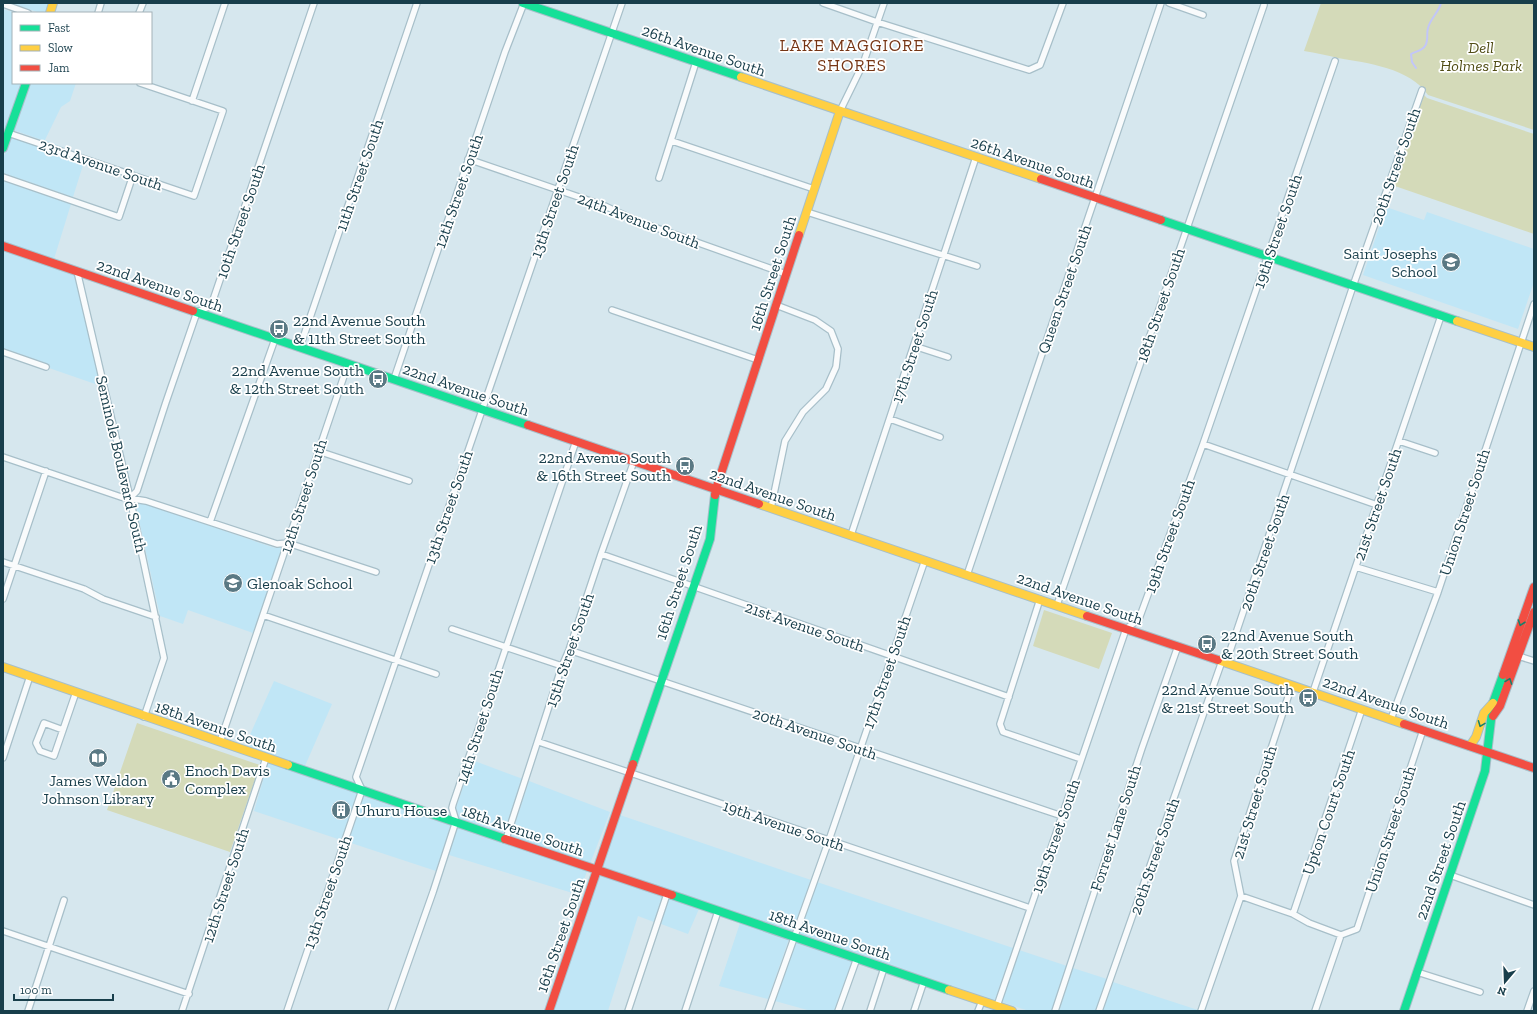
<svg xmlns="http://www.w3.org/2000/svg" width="1537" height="1014" viewBox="0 0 1537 1014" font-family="'Zilla Slab',serif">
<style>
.built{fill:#c0e6f6}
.green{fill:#d4dab9}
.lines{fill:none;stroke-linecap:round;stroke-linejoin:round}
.stream{stroke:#c2c6f8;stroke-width:2}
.street-casing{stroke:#a7bfc9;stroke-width:8}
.fast-casing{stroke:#a7bfc9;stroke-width:10}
.slow-casing{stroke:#a7bfc9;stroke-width:10}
.jam-casing{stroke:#a7bfc9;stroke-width:10}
.street{stroke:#f9fbfc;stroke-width:5.5}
.fast{stroke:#16e098;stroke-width:8}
.slow{stroke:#ffcf43;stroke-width:8}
.jam{stroke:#f24e42;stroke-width:8}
.oneway{stroke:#177f6a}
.labels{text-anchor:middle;stroke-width:3.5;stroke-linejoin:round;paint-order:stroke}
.park-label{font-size:16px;font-style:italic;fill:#514d15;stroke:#fff}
.street-label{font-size:16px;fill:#183e4b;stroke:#fff}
.poi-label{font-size:16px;fill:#183e4b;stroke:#fff;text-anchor:start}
.neighbourhood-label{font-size:17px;letter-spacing:1px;fill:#763615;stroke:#fff}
</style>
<rect width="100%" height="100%" fill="#d6e7ee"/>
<path class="built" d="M11,3H50L46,13H40Z
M3,9L16,13H13V83H22L3,138Z
M29,83H76L70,101L61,107L45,140L68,149L13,130Z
M10,137L84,162L73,197L3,173V159Z
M3,181L71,204L54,259L3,242Z
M1386,207L1424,220L1427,212L1534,249V282L1518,329L1363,275Z
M3,250L75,275L101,386L49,368L50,365L3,348Z
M135,502L145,504L275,548L283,547L253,633L188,610L183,624L160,616Z
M274,681L332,704L305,766L343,779L245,746Z
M472,760L523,779L504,834L459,818L456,808Z
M268,763L358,792L341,840L254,811Z
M529,781L610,812L590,864L511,836Z
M364,794L451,824L436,871L348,842Z
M617,814L811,880L792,932L596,866Z
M458,826L587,871L579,895L449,855Z
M594,873L663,897L654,922L638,916L608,1011H548Z
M817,882L1013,948L995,1000L798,934Z
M669,899L699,909L688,934L661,924Z
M740,923L789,939L768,999L719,986Z
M796,941L852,961L834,1011H811L775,1001Z
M1019,950L1067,966L1052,1011H1029L1002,1002Z
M1073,968L1107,979L1096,1011H1059Z
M1113,982L1158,997L1198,1010L1103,1011Z"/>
<path class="green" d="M1321,3H1534V130L1428,95C1410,68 1367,63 1338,58C1327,55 1316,53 1304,51Z
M1424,95L1427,98L1534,134V234L1392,185Z
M1044,610L1112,633L1099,669L1033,646Z
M137,723L260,765L230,852L107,810Z"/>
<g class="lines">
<path class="stream" d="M1416,68L1412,62L1411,54C1416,51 1422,51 1425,46C1429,40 1426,35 1428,28C1430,19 1439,12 1441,3"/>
<g class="street-casing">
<path id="street" d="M823,3L877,22L1029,70L1040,65L1063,3
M1169,3L1203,15
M3,4L28,13
M98,13L101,3
M139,13L143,3
M192,101L225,3
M840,111L863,64L884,3
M8,133L194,196L223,111L140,83
M672,141L814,189
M468,159L605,206L637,221L786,274
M3,177L119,217L133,175
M659,178L696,62
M807,212L977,266
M77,271L130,498L164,658L144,717
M612,310L758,360
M914,346L948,357
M300,347L417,3
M3,352L46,367
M394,379L505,52L524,3
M890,419L940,437
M1399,441L1435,453
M1203,444L1377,505
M318,451L409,481
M3,457L121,497L146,501L277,544L288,543L376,572
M130,498L137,491L166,402L197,312L211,306L314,3
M771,508L785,441L803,412L826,389L836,367L838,349L831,331L815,320L776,305
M210,522L275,339
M851,535L976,157
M601,554L1009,697
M3,562L84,589L103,599L156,617
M1356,567L1438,592
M967,575L1161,3
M3,599L46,471
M1040,599L1000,724L1003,732L1081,759
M1057,605L1264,5
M263,615L436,674
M452,629L562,666
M569,650L1062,816
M1515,655L1534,661
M1313,692L1441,316
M1391,719L1438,592L1534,304
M63,730L44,723L36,743L40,751L54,756L76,692
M220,742L348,364
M539,742L1030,908
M3,758L30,676
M506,839L562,666L569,650L601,554L634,461
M1450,875L1534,905
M1241,896L1293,914L1309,923L1341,935L1357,929L1423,730
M1293,914L1362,709
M3,931L189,994
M1417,972L1480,992
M997,1006L1126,629L1139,619L1203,444L1335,61
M28,1011L64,900
M182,1011L266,758
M287,1011L362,790L356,777L622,3
M391,1011L433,892L456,821L452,808L453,804L576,441
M628,1011L667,894
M685,1011L718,911
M768,1011L829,840L925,560
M838,1011L857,958
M870,1011L884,968
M914,1011L924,981
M978,1011L982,1001
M1055,1011L1142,748L1178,646
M1099,1011L1222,661L1230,651L1353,286L1422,90
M1201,1011L1241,896L1234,861L1292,685
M1315,1011L1341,935
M1527,1011L1534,991"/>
</g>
<g class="fast-casing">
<path id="fast" d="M523,3L741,77
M3,148L26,83
M1161,220L1457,321
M193,311L528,425
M633,764L710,539L715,495
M288,765L505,839
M672,895L949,990
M1404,1011L1485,771L1493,703L1503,675"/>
</g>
<g class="slow-casing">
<path id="slow" d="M50,13L53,3
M741,77L1041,179
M799,235L840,111
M1457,321L1534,347
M759,504L1087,616
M1218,660L1404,724
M3,667L288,765
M1470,746L1476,737L1484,713L1493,703
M949,990L1012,1011"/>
</g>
<g class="jam-casing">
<path id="jam" d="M1041,179L1161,220
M3,246L193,311
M528,425L759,504
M715,495L716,489L799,235
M1087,616L1218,660
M1503,675L1534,587
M1493,716L1500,706L1534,612
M1404,724L1534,768
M505,839L672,895
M549,1011L633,764"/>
</g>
<use href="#street" class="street"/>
<use href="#fast" class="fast"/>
<use href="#slow" class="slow"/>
<use href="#jam" class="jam"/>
</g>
<defs><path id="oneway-chevron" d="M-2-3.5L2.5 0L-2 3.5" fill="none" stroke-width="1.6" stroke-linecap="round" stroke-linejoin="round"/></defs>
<g class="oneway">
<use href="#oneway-chevron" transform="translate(1521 623) rotate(109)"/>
<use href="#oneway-chevron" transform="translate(1509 681) rotate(-70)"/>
<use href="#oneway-chevron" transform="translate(1481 724) rotate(111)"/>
</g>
<defs>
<g id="school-disc" transform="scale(1)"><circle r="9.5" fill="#5a7984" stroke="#fff"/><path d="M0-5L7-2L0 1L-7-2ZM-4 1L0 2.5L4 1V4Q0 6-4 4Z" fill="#fff"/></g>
<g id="bus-disc" transform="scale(1)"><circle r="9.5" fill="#5a7984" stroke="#fff"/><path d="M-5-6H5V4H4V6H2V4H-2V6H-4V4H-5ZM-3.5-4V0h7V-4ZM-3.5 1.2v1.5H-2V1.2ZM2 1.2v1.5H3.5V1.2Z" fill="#fff"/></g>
<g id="library-disc" transform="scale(1)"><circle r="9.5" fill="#5a7984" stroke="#fff"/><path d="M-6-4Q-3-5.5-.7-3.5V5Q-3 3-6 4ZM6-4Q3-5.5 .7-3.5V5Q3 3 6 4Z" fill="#fff"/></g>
<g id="civic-disc" transform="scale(1)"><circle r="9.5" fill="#5a7984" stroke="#fff"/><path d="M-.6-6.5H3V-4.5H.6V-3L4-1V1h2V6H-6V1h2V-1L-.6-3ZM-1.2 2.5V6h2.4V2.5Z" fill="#fff"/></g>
<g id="building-disc" transform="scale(1)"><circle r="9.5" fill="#5a7984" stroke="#fff"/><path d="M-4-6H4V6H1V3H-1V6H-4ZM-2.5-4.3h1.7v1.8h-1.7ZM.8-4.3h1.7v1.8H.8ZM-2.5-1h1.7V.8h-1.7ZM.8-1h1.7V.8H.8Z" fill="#fff"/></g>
</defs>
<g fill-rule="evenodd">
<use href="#school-disc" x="1451" y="262"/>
<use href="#bus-disc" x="279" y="329"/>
<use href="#bus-disc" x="378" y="379"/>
<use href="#bus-disc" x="685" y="466"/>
<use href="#school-disc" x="233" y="583"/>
<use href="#bus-disc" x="1207" y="644"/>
<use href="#bus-disc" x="1308" y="698"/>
<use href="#library-disc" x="98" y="758"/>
<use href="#civic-disc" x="171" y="779"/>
<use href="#building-disc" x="341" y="810"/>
</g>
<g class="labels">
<g class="park-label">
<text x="1481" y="53">Dell<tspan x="1481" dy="18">Holmes Park</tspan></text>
</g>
<g class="street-label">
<text transform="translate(704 50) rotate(19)" y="6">26th Avenue South</text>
<text transform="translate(1033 162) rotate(19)" y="6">26th Avenue South</text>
<text transform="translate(101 164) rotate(19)" y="6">23rd Avenue South</text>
<text transform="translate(1395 166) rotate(-71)" y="6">20th Street South</text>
<text transform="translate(359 175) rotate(-71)" y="6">11th Street South</text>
<text transform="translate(458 191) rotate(-71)" y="6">12th Street South</text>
<text transform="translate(554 201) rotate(-71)" y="6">13th Street South</text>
<text transform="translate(639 220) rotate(21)" y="6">24th Avenue South</text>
<text transform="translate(240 221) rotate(-71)" y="6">10th Street South</text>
<text transform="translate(1277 231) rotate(-71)" y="6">19th Street South</text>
<text transform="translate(772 273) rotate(-72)" y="6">16th Street South</text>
<text transform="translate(160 285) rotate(19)" y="6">22nd Avenue South</text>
<text transform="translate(1064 289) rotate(-71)" y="6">Queen Street South</text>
<text transform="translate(1160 305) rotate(-71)" y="6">18th Street South</text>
<text transform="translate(914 346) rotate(-72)" y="6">17th Street South</text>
<text transform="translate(466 389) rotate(19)" y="6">22nd Avenue South</text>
<text transform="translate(122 464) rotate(77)" y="6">Seminole Boulevard South</text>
<text transform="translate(773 494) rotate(19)" y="6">22nd Avenue South</text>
<text transform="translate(303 496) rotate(-72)" y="6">12th Street South</text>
<text transform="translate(1377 504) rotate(-71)" y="6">21st Street South</text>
<text transform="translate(448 507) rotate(-71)" y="6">13th Street South</text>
<text transform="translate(1464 512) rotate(-72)" y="6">Union Street South</text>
<text transform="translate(1169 536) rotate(-70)" y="6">19th Street South</text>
<text transform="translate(1264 552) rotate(-71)" y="6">20th Street South</text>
<text transform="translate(678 582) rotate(-72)" y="6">16th Street South</text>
<text transform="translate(1080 598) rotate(19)" y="6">22nd Avenue South</text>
<text transform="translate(805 626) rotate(19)" y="6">21st Avenue South</text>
<text transform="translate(569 650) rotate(-71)" y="6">15th Street South</text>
<text transform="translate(886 672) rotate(-71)" y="6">17th Street South</text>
<text transform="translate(1386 702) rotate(19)" y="6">22nd Avenue South</text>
<text transform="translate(216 726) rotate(19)" y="6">18th Avenue South</text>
<text transform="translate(479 726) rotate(-72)" y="6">14th Street South</text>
<text transform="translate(815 733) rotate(19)" y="6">20th Avenue South</text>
<text transform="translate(1254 802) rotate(-73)" y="6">21st Street South</text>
<text transform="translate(1328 812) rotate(-71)" y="6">Upton Court South</text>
<text transform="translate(784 825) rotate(19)" y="6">19th Avenue South</text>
<text transform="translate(1115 828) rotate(-72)" y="6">Forrest Lane South</text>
<text transform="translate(1390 829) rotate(-72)" y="6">Union Street South</text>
<text transform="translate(523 830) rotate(19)" y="6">18th Avenue South</text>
<text transform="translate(1055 836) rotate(-71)" y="6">19th Street South</text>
<text transform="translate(1154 856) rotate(-71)" y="6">20th Street South</text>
<text transform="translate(1440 860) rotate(-71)" y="6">22nd Street South</text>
<text transform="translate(225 885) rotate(-72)" y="6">12th Street South</text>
<text transform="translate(327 892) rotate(-71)" y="6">13th Street South</text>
<text transform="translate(830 934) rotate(19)" y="6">18th Avenue South</text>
<text transform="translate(560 935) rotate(-71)" y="6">16th Street South</text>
</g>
<g class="poi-label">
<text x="1437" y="259" text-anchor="end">Saint Josephs<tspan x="1437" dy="18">School</tspan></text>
<text x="293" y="326">22nd Avenue South<tspan x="293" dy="18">&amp; 11th Street South</tspan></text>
<text x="364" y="376" text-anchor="end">22nd Avenue South<tspan x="364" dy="18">&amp; 12th Street South</tspan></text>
<text x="671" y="463" text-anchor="end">22nd Avenue South<tspan x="671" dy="18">&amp; 16th Street South</tspan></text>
<text x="247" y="589">Glenoak School</text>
<text x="1221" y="641">22nd Avenue South<tspan x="1221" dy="18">&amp; 20th Street South</tspan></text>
<text x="1294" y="695" text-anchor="end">22nd Avenue South<tspan x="1294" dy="18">&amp; 21st Street South</tspan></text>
<text x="185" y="776">Enoch Davis<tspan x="185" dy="18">Complex</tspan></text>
<text x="98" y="786" text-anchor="middle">James Weldon<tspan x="98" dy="18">Johnson Library</tspan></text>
<text x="355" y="816">Uhuru House</text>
</g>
<g class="neighbourhood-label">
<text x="852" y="51">LAKE MAGGIORE<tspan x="852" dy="20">SHORES</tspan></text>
</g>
</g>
<rect width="1537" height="1014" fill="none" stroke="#183e4b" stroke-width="8"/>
<rect x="12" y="12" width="140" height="72" fill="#ffffff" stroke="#a3b2b7"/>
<rect x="20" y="25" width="20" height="6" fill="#16e098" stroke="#a3b2b7"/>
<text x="48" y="32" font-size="12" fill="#183e4b">Fast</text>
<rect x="20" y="45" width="20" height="6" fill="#ffcf43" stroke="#a3b2b7"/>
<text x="48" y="52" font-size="12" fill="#183e4b">Slow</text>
<rect x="20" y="65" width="20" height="6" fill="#f24e42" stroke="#a3b2b7"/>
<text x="48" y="72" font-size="12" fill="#183e4b">Jam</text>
<g transform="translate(1505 982) rotate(199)" stroke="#ffffff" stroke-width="3" paint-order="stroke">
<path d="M0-3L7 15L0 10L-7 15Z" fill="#183e4b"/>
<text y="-6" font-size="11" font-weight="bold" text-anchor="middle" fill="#183e4b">N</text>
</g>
<path d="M14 994v6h99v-6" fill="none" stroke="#183e4b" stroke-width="2"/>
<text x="20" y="994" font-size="12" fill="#183e4b" stroke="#ffffff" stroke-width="3" paint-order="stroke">100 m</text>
</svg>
